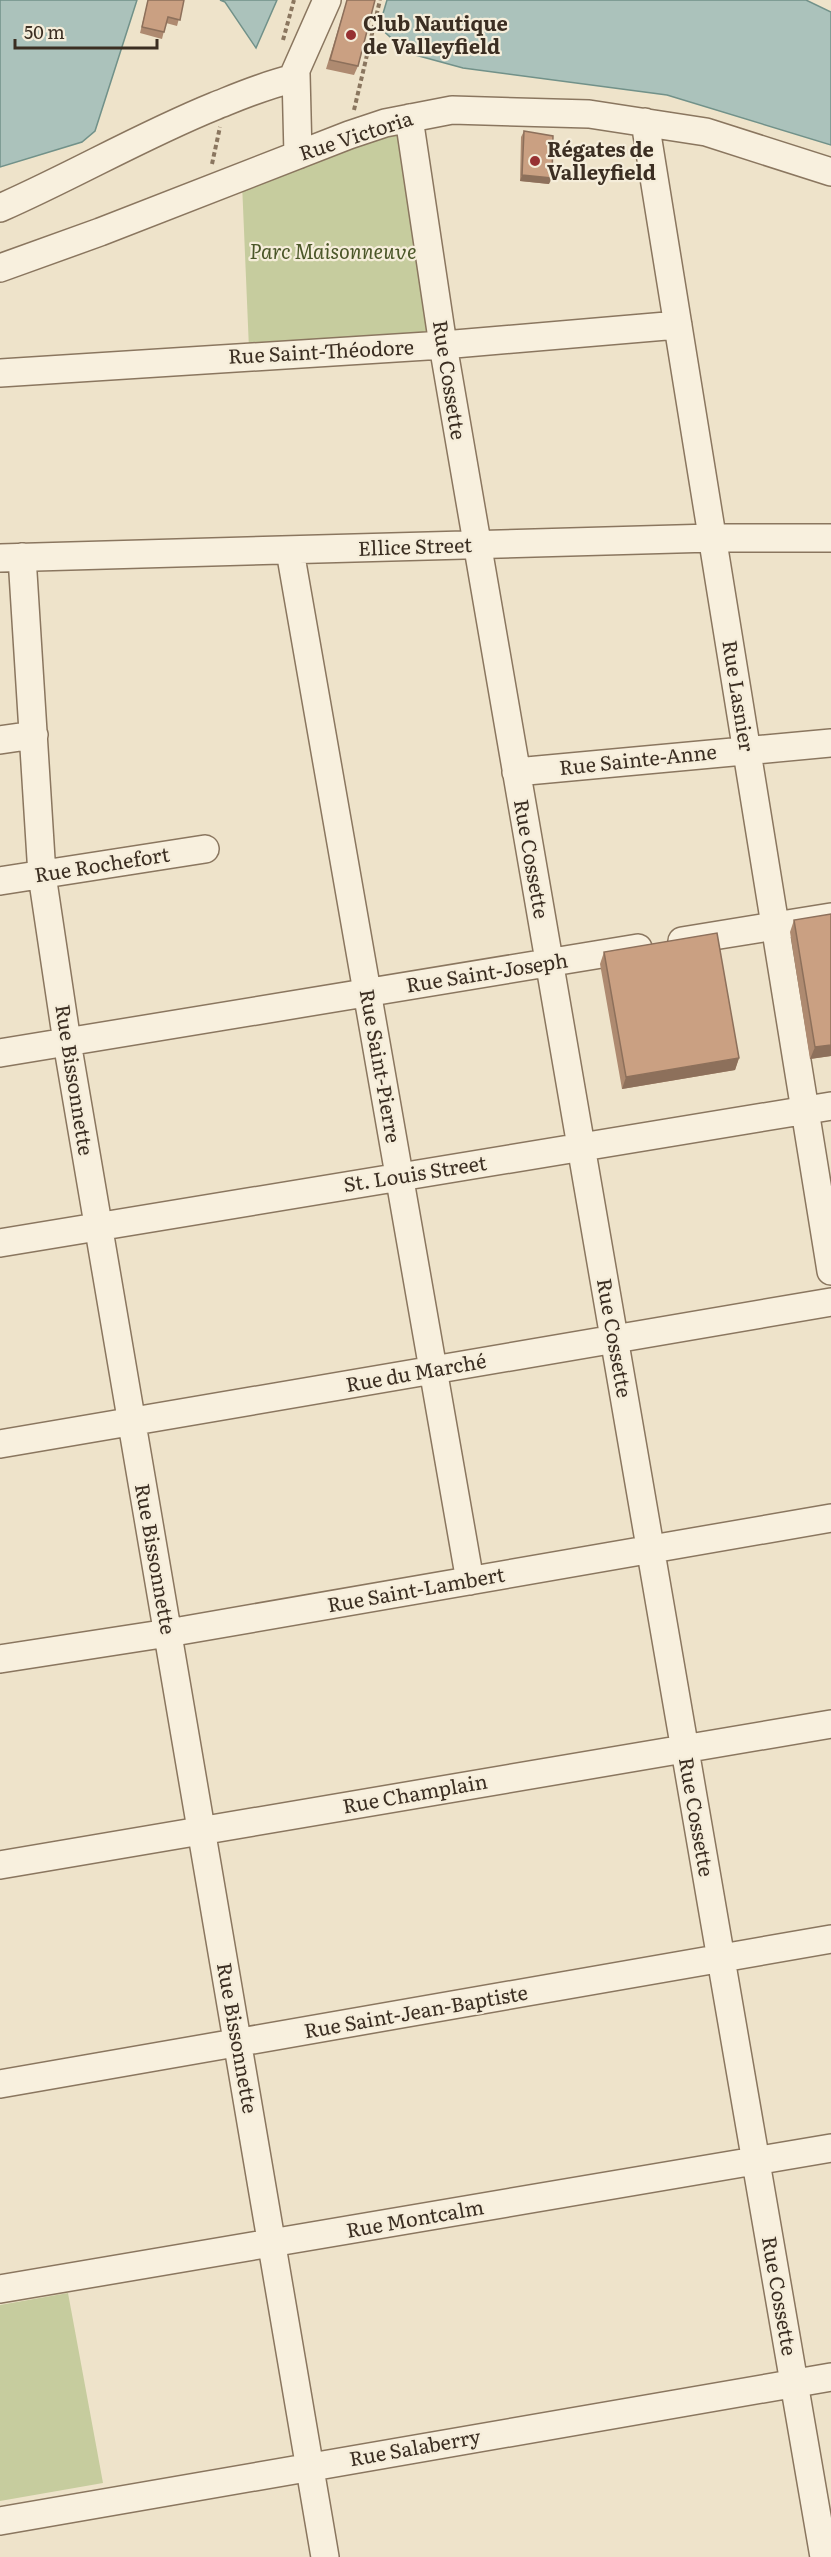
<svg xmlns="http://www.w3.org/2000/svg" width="831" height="2557" viewBox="0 0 831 2557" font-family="Literata,serif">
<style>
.green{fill:#c6cc9e}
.water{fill:#abc2bb;stroke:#719189;stroke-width:1.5}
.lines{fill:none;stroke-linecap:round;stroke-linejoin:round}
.minor-casing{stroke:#8a765f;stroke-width:30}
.path{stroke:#8a765f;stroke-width:4;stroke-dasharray:4.5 3;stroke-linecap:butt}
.minor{stroke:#f8f0de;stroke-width:27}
.wall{fill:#ae8a70}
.shaded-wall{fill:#8d705b}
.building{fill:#caa082;stroke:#8d705b;stroke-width:1.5}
.poi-dot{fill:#973132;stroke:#f5edda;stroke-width:2}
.labels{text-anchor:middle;stroke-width:4.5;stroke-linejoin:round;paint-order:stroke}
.poi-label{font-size:20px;font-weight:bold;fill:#3b2e22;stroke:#f5edda;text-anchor:start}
.street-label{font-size:20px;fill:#3b2e22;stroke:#f5edda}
.park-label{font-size:20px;font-style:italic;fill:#4b5729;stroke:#f5edda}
</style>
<rect width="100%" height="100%" fill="#eee3ca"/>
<path class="green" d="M404,131L433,337L249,349L242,183L356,142Z
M68,2293L103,2483L0,2501V2305Z"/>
<path class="water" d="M0,0H137L95,131L82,142L0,167Z
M220,0H277L256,48L225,2Z
M387,0H806L831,12V145L667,95L463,68L408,53L379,27Z"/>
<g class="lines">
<g class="minor-casing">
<path id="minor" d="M296,74L298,155
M409,118L443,345L824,2557
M645,122L831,1271
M0,208C73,176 141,136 215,106C240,96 265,85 292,79L327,0
M0,268L100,232L349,135L385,123L452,110L589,114L706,132L831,172
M0,373L443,345L678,325
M290,551L470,1581
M22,557L42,875L67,1042L325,2557
M0,558L712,538H831
M0,740L34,735
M516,772L831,743
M0,881L205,849
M682,941L831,917
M0,1053L638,948
M0,1243L831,1106
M0,1444L831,1302
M0,1659L168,1633L831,1518
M0,1865L831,1724
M0,2084L831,1939
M0,2289L831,2148
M0,2521L831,2377"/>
</g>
<path class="path" d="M283,40L294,0
M354,110L380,0
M212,164L220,127"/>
<use href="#minor" class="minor"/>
</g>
<path class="wall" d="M148,0H184L177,26L166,23L162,39L140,33Z
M347,0H375L358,66L354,75L326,69Z
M524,131L549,184L520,181L521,137Z
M794,920L831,1056L810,1059L790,932Z
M604,952L739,1058L735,1070L622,1089L600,964Z"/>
<path class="shaded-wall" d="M522,175L552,178L549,184L520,181Z
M831,1045V1056L810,1059L815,1047Z
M739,1058L735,1070L622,1089L626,1077Z"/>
<path class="building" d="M148,0H184L180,20L168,17L164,32L142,27Z
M347,0H375L358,66L330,60Z
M524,131L553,136L552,178L522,175Z
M831,914V1045L815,1047L794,920Z
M717,933L739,1058L626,1077L604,952Z"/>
<g class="poi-dot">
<circle cx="351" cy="35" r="6"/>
<circle cx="535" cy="161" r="6"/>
</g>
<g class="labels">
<g class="poi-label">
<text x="363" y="31">Club Nautique<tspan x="363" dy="23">de Valleyfield</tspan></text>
<text x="547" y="157">Régates de<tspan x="547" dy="23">Valleyfield</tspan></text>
</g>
<g class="street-label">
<text transform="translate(356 136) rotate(-18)" y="7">Rue Victoria</text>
<text transform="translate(321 352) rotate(-3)" y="7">Rue Saint-Théodore</text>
<text transform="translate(449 380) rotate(81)" y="7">Rue Cossette</text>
<text transform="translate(415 547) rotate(-2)" y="7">Ellice Street</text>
<text transform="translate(738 696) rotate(81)" y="7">Rue Lasnier</text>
<text transform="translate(638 760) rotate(-6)" y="7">Rue Sainte-Anne</text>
<text transform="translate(531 859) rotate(80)" y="7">Rue Cossette</text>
<text transform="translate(102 865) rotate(-9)" y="7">Rue Rochefort</text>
<text transform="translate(487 973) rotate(-9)" y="7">Rue Saint-Joseph</text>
<text transform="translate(380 1066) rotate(80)" y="7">Rue Saint-Pierre</text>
<text transform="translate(74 1080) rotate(81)" y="7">Rue Bissonnette</text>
<text transform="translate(415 1174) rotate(-9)" y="7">St. Louis Street</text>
<text transform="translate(614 1338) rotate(80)" y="7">Rue Cossette</text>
<text transform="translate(416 1373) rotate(-10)" y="7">Rue du Marché</text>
<text transform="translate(155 1559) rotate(80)" y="7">Rue Bissonnette</text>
<text transform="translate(416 1590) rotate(-10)" y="7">Rue Saint-Lambert</text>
<text transform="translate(415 1794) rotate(-10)" y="7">Rue Champlain</text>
<text transform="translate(696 1817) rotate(80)" y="7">Rue Cossette</text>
<text transform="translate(416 2012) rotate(-10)" y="7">Rue Saint-Jean-Baptiste</text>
<text transform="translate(237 2038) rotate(80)" y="7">Rue Bissonnette</text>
<text transform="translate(415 2219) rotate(-10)" y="7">Rue Montcalm</text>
<text transform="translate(779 2296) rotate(80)" y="7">Rue Cossette</text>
<text transform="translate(415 2448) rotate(-10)" y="7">Rue Salaberry</text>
</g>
<g class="park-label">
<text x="333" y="259">Parc Maisonneuve</text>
</g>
</g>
<path d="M15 39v9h142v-9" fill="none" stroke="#3b2e22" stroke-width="3"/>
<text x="24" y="39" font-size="18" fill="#3b2e22" stroke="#f5edda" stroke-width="4.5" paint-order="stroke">50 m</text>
</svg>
